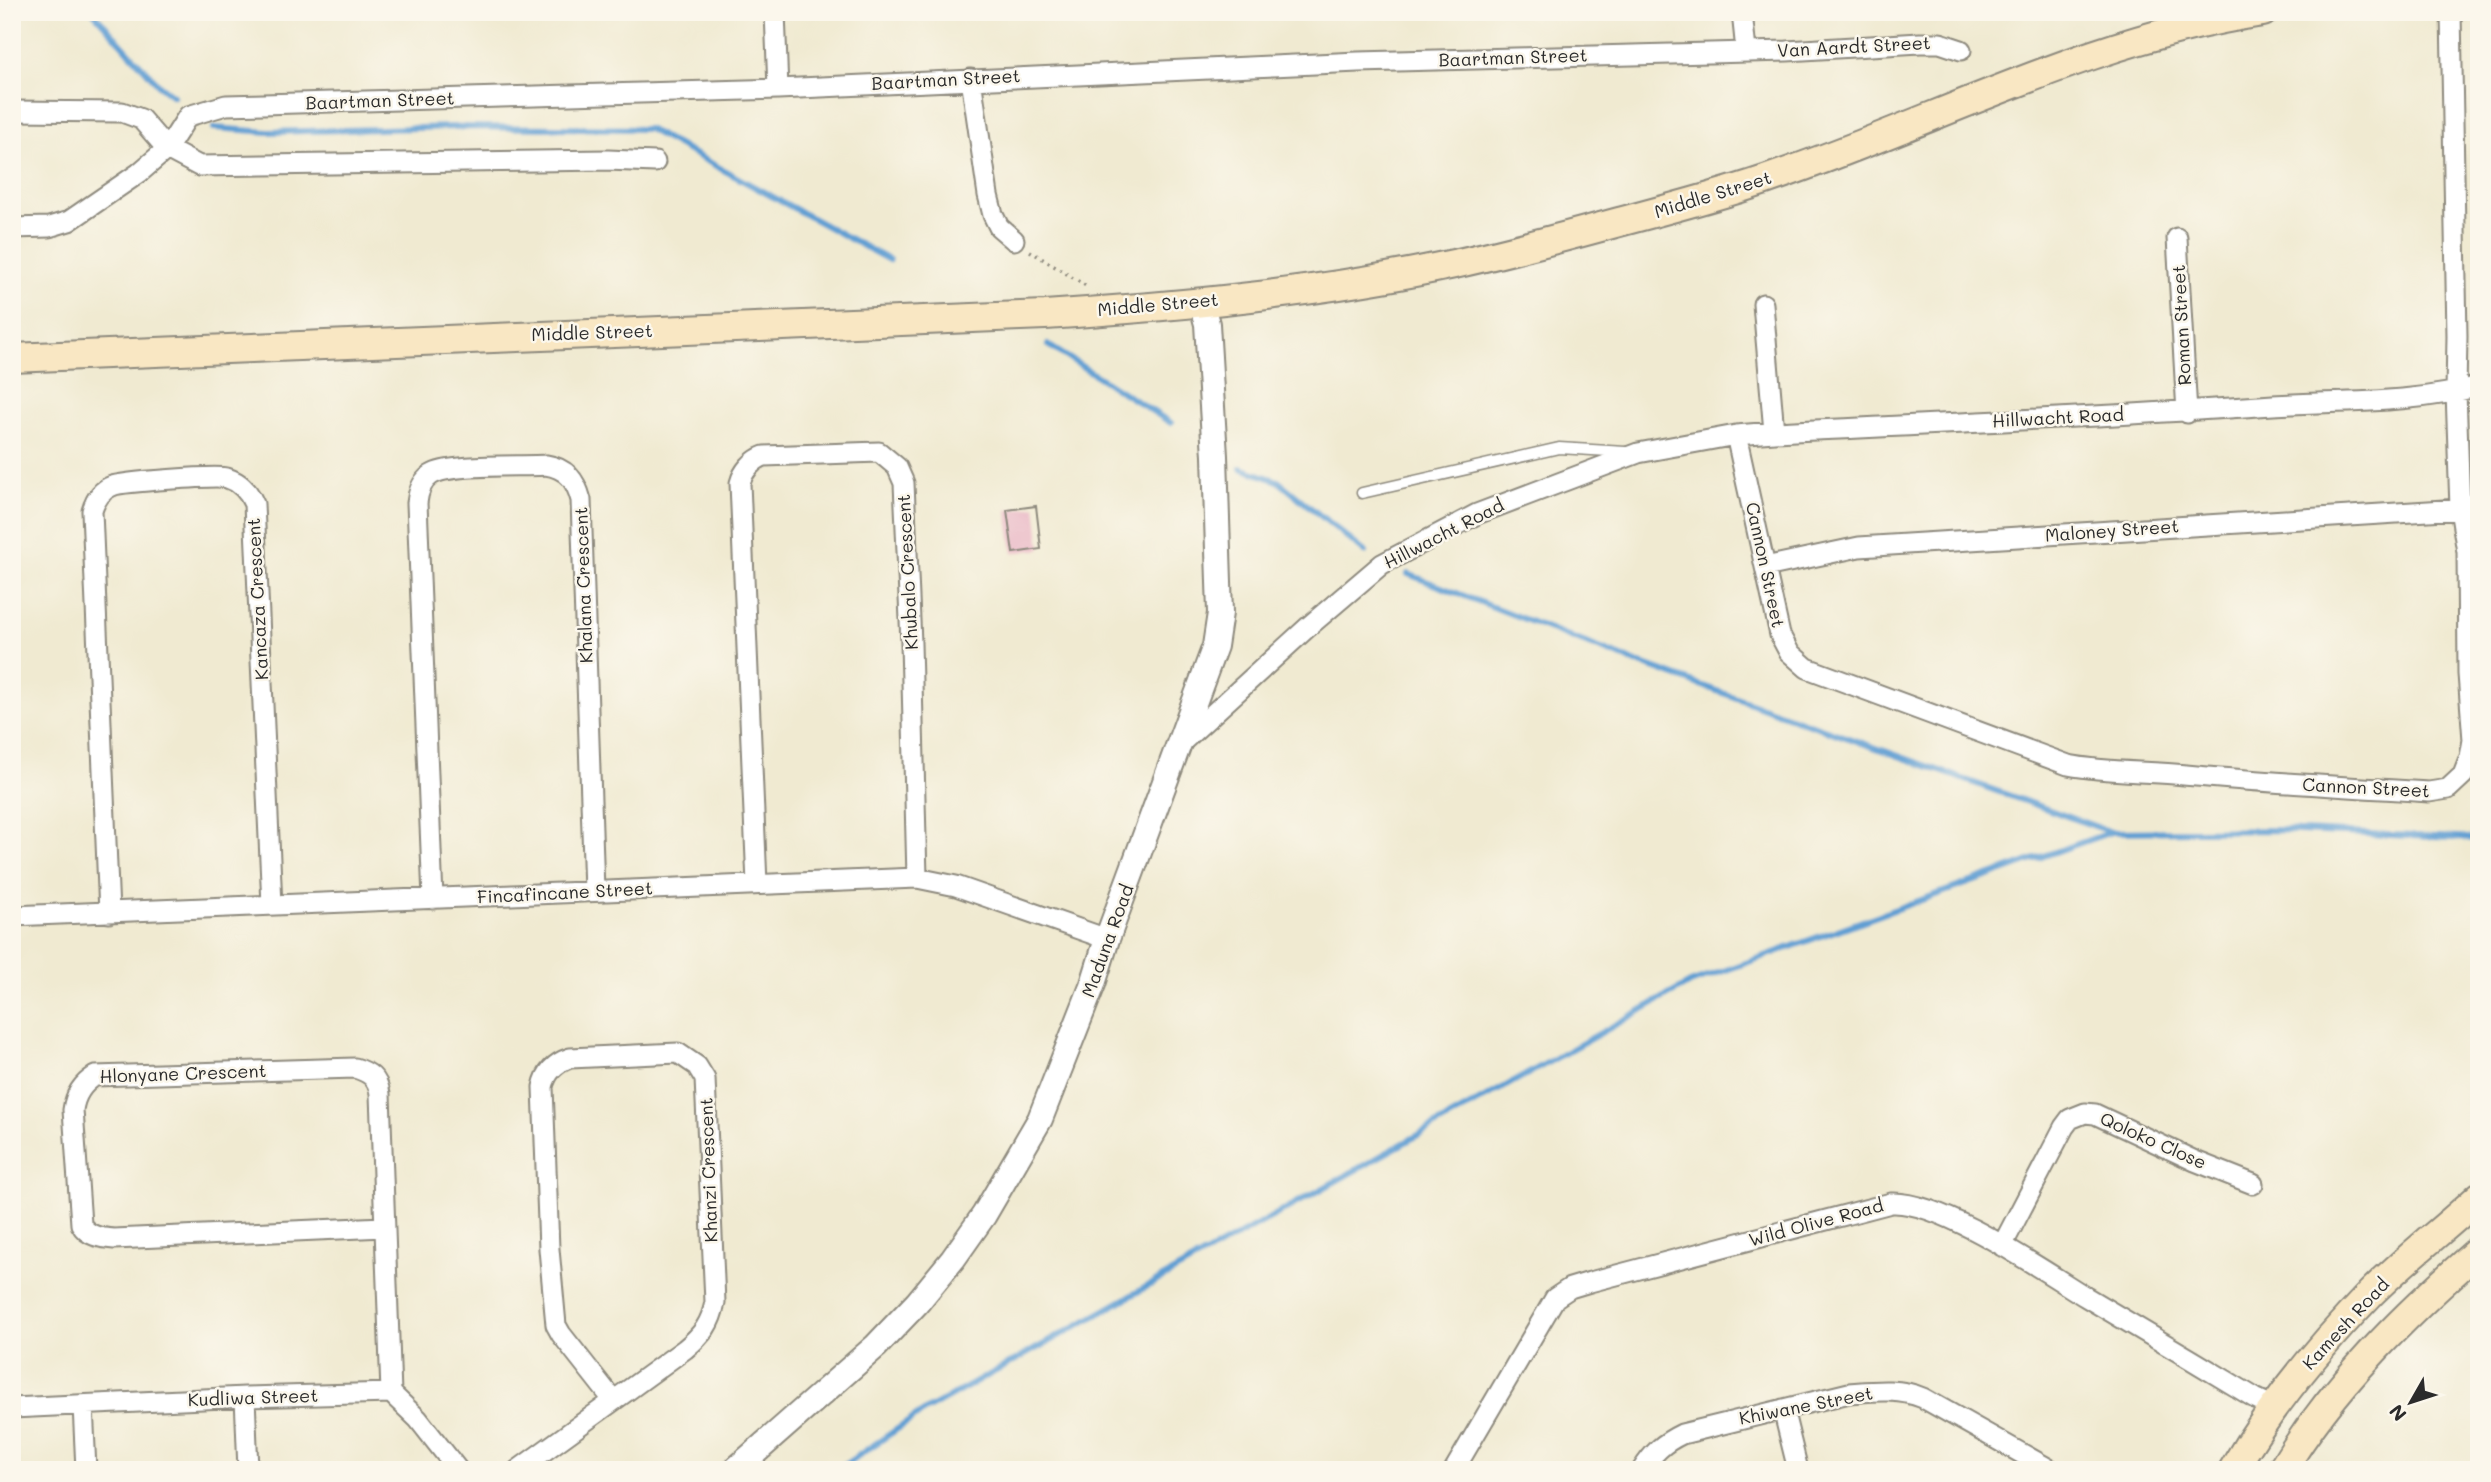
<svg xmlns="http://www.w3.org/2000/svg" width="2491" height="1482" viewBox="0 0 2491 1482" font-family="Mali,sans-serif">
<style>
.lines{fill:none;stroke-linecap:round;stroke-linejoin:round}
.stream{stroke:#619fd3;stroke-width:6}
.building{fill:#e7aec0}
.service-casing{stroke:#8e8a7e;stroke-width:13}
.minor-casing{stroke:#8e8a7e;stroke-width:23}
.tertiary-casing{stroke:#8e8a7e;stroke-width:28}
.secondary-casing{stroke:#8e8a7e;stroke-width:32}
.path{stroke:#8e8a7e;stroke-width:3.5;stroke-dasharray:2 5;stroke-linecap:butt}
.service{stroke:#fff;stroke-width:10}
.minor{stroke:#fff;stroke-width:19}
.tertiary{stroke:#fff;stroke-width:24}
.secondary{stroke:#f9e7c3;stroke-width:28}
.labels{text-anchor:middle;stroke-width:5;stroke-linejoin:round;paint-order:stroke}
.street-label{font-size:18px;fill:#2b2b2b;stroke:#fbf7ec}
</style>
<rect width="100%" height="100%" fill="#fbf7ec"/>
<filter id="ink" filterUnits="userSpaceOnUse"><feTurbulence type="fractalNoise" baseFrequency=".0143" numOctaves="2"/><feDisplacementMap in="SourceGraphic" scale="14" xChannelSelector="R" yChannelSelector="G"/><feConvolveMatrix kernelMatrix="1 2 1 2 8 2 1 2 1" color-interpolation-filters="sRGB"/></filter>
<filter id="wash" filterUnits="userSpaceOnUse"><feTurbulence type="fractalNoise" baseFrequency=".00686" numOctaves="4" result="noise"/><feDisplacementMap in="SourceGraphic" scale="28" xChannelSelector="R" yChannelSelector="G"/><feGaussianBlur stdDeviation="1.57" result="paint"/><feColorMatrix in="noise" values="0 0 0 0 0 0 0 0 0 0 0 0 0 0 0 0 0 1.4 0 .05"/><feComposite in="paint" operator="in"/></filter>
<g filter="url(#wash)">
<rect width="100%" height="100%" fill="#f0ead1"/>
<g class="lines">
<path class="stream" d="M93,12L160,86L173,96
M214,128L268,132L456,127L648,129L889,260
M1048,345L1171,423
M1241,468L1278,481L1365,552
M1408,574L1622,657L2111,832
M837,1470L921,1413L1690,983L2111,832L2277,830L2479,839"/>
</g>
<g id="blocks">
<path class="building" d="M1036,506L1041,549L1013,553L1007,510Z"/>
</g>
</g>
<g filter="url(#ink)">
<use href="#blocks" fill-opacity="0" stroke="#8e8a7e" stroke-width="2"/>
<g class="lines">
<g class="service-casing">
<path id="service" d="M1362,493L1559,448L1625,452"/>
</g>
<g class="minor-casing">
<path id="minor" d="M775,12L778,89
M1742,12L1746,51
M971,79L988,195L993,215L999,227L1014,240
M12,111L122,112L141,119L167,149L199,166L608,160L655,162
M12,228L49,227L69,221L139,173L167,149L188,116L226,105L778,89L1358,62L1787,51L1920,43H1940L1961,50
M2177,238L2187,413
M1763,304L1774,432
M1736,435L1780,635L1789,652L1807,668L2068,765C2104,772 2138,771 2174,774C2259,782 2344,787 2429,792L2448,789L2463,775L2470,757L2473,740L2468,674L2467,552L2460,509L2456,392L2457,336L2451,12
M1765,567L1859,547L2460,509
M1182,742L1308,627L1382,564L1477,514L1638,453L1736,435L1774,432C1940,424 2107,417 2273,405C2341,401 2412,404 2479,386
M757,884L740,483C743,471 753,460 764,456L879,452L897,467L904,483L911,643L917,878
M433,899L417,503C418,493 422,481 431,475C449,463 522,467 546,465C567,468 576,481 581,500L594,891
M109,913L92,511C95,501 101,490 112,486C121,482 217,475 227,478C240,482 249,492 254,504L272,905
M12,916L917,878L956,886L1107,939
M384,1227L114,1239C101,1238 87,1236 81,1224L73,1110C75,1095 82,1084 95,1076L355,1068C369,1072 378,1078 380,1094L391,1393
M2002,1246L2064,1127L2070,1119L2085,1113L2095,1114L2195,1161L2253,1184
M245,1397L248,1470
M83,1405L86,1470
M12,1408L245,1397L391,1393L418,1419L458,1470
M1783,1409L1798,1470
M518,1470L685,1349C702,1335 711,1324 715,1302L705,1079L697,1066L678,1053L570,1058C555,1063 546,1072 543,1087L549,1249L556,1325L561,1334L613,1400
M1454,1470L1555,1298L1570,1288L1590,1282L1891,1203C1941,1200 2042,1270 2086,1297C2142,1330 2199,1364 2255,1398L2274,1407
M1642,1470C1653,1453 1663,1443 1682,1434L1849,1393C1875,1391 1899,1388 1923,1398L2051,1470"/>
</g>
<g class="tertiary-casing">
<path id="tertiary" d="M735,1470L876,1346L917,1303L953,1259L984,1215L1040,1119L1093,984L1107,939L1215,646L1220,613L1215,456L1207,324L1201,302"/>
</g>
<g class="secondary-casing">
<path id="secondary" d="M12,358L1045,315C1182,306 1319,293 1454,264C1509,252 1564,237 1619,222C1668,209 1718,196 1765,180C1931,124 2089,38 2263,12
M2233,1470C2271,1405 2319,1347 2371,1293C2405,1259 2444,1229 2479,1197
M2282,1470C2333,1385 2405,1315 2479,1250"/>
</g>
<path class="path" d="M1030,251L1086,286"/>
<use href="#service" class="service"/>
<use href="#minor" class="minor"/>
<use href="#tertiary" class="tertiary"/>
<use href="#secondary" class="secondary"/>
</g>
</g>
<g class="labels">
<g class="street-label">
<text transform="translate(1854 47) rotate(-3)" y="6">Van Aardt Street</text>
<text transform="translate(1513 58) rotate(-2)" y="6">Baartman Street</text>
<text transform="translate(946 80) rotate(-3)" y="6">Baartman Street</text>
<text transform="translate(380 101) rotate(-2)" y="6">Baartman Street</text>
<text transform="translate(1713 195) rotate(-17)" y="6">Middle Street</text>
<text transform="translate(1158 305) rotate(-5)" y="6">Middle Street</text>
<text transform="translate(2182 325) rotate(-93)" y="6">Roman Street</text>
<text transform="translate(592 333) rotate(-2)" y="6">Middle Street</text>
<text transform="translate(2058 418) rotate(-3)" y="6">Hillwacht Road</text>
<text transform="translate(2112 531) rotate(-4)" y="6">Maloney Street</text>
<text transform="translate(1444 534) rotate(-27)" y="6">Hillwacht Road</text>
<text transform="translate(1765 565) rotate(78)" y="6">Cannon Street</text>
<text transform="translate(908 572) rotate(-93)" y="6">Khubalo Crescent</text>
<text transform="translate(584 585) rotate(-92)" y="6">Khalana Crescent</text>
<text transform="translate(258 599) rotate(-93)" y="6">Kancaza Crescent</text>
<text transform="translate(2366 788) rotate(3)" y="6">Cannon Street</text>
<text transform="translate(565 893) rotate(-3)" y="6">Fincafincane Street</text>
<text transform="translate(1108 941) rotate(-70)" y="6">Maduna Road</text>
<text transform="translate(183 1074) rotate(-2)" y="6">Hlonyane Crescent</text>
<text transform="translate(2153 1141) rotate(24)" y="6">Qoloko Close</text>
<text transform="translate(709 1170) rotate(-92)" y="6">Khanzi Crescent</text>
<text transform="translate(1816 1223) rotate(-15)" y="6">Wild Olive Road</text>
<text transform="translate(2346 1324) rotate(-47)" y="6">Kamesh Road</text>
<text transform="translate(253 1398) rotate(-2)" y="6">Kudliwa Street</text>
<text transform="translate(1806 1406) rotate(-11)" y="6">Khiwane Street</text>
</g>
</g>
<rect width="2491" height="1482" fill="none" stroke="#fbf7ec" stroke-width="42"/>
<g transform="translate(2411 1402) rotate(231)" stroke="#fbf7ec" stroke-width="5" paint-order="stroke">
<path d="M0-5L12 26L0 18L-12 26Z" fill="#2b2b2b"/>
<text y="-10" font-size="19" font-weight="bold" text-anchor="middle" fill="#2b2b2b">N</text>
</g>
</svg>
